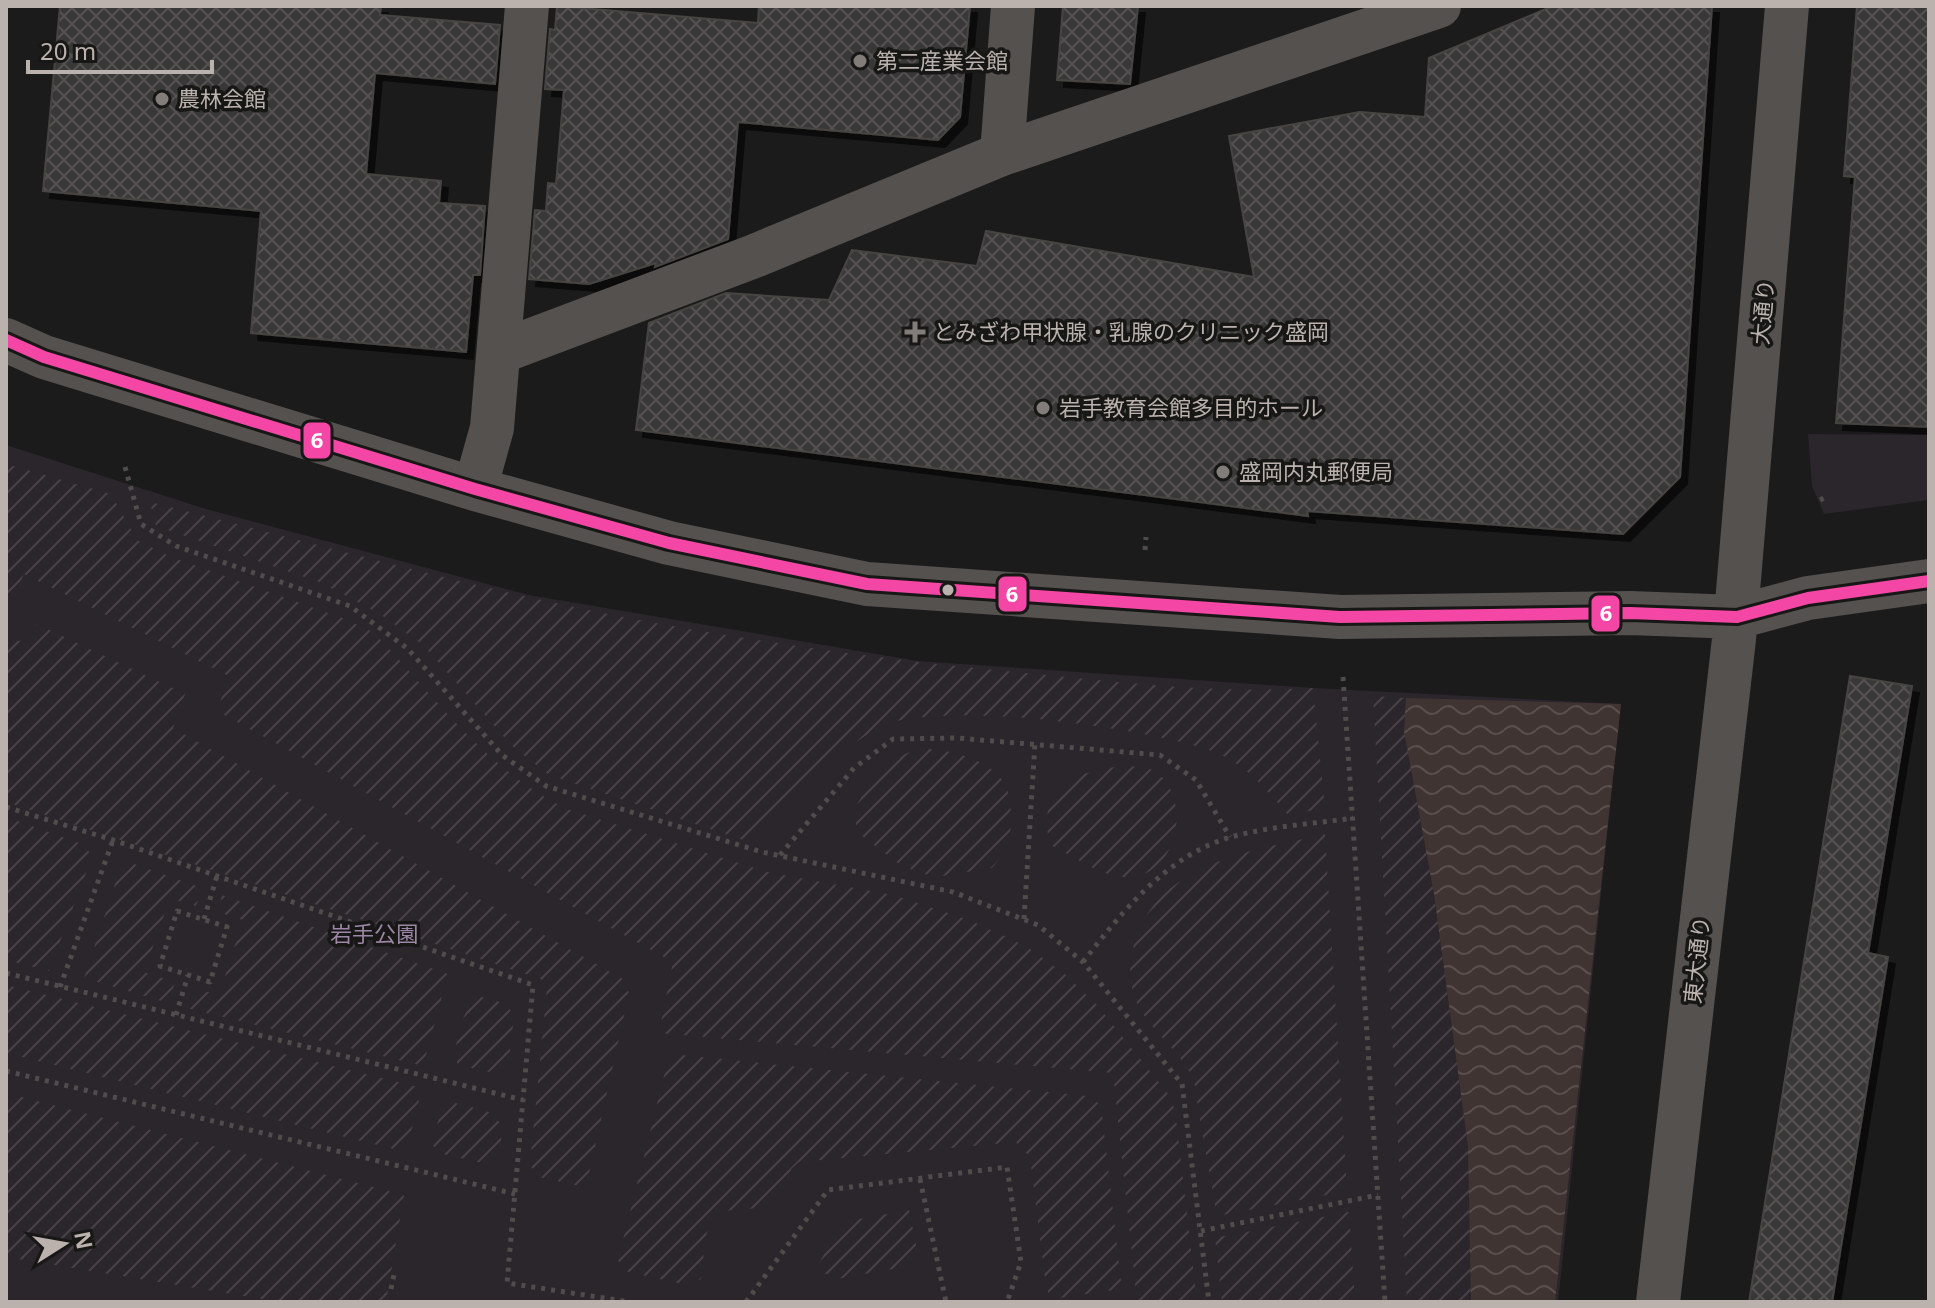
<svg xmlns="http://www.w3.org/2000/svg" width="1935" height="1308" viewBox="0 0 1935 1308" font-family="'Noto Sans','Noto Sans JP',sans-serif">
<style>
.park{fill:#2b252c}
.garden{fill:url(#garden-furrows)}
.water{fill:url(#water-waves)}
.building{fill:url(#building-cross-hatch);stroke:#474543;stroke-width:2;filter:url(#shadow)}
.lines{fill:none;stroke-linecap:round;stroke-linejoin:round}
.path{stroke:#4f4c4b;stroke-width:5;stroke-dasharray:4 6;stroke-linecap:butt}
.minor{stroke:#54514f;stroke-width:44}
.bus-1-casing{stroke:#171715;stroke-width:18}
.bus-1{stroke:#f346a5;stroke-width:12}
.poi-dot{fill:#837d7a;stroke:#171715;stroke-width:3}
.bus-dot{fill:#bbb2ad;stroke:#171715;stroke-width:3}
.labels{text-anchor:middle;stroke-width:7;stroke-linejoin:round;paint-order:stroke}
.poi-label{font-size:22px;fill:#bbb2ad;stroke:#171715;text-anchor:start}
.street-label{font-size:22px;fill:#bbb2ad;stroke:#171715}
.park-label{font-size:22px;fill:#9d85a6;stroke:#171715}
.line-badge{stroke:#171715;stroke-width:3}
.badge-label{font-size:22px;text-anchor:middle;font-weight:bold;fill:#fff}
</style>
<defs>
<pattern id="garden-furrows" width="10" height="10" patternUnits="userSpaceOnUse" patternTransform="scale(2)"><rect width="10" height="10" fill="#2b252c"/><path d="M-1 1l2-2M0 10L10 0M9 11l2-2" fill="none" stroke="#484248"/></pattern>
<pattern id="water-waves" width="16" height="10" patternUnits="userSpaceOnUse" patternTransform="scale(2)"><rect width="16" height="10" fill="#403432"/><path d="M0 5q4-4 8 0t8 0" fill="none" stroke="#5a4f4d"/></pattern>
<pattern id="building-cross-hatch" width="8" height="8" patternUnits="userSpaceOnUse" patternTransform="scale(2)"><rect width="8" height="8" fill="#393837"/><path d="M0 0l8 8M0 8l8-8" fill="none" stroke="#545251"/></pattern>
<filter id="shadow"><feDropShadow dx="7" dy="7" stdDeviation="0" flood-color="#0009"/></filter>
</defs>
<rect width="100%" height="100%" fill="#1b1b1b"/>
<path class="park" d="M1808,434L1929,435V500L1824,514L1812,486Z
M6,445L206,509L529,595L918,661L1313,688L1621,704L1558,1302H6Z"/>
<path class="garden" d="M6,464L111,494L137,540L169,556L345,619L373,632C435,696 488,773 570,810L767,872L893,895L969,920L1026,946L1066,975L1098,1006L1168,1094L1175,1110L1197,1302H1137L1113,1073L659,1033L673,962L217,711L229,676L24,574L6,612Z
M150,502C304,540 457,584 613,615C753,642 895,661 1037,674C1129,683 1221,694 1313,688L1325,808L1288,815C1268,791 1245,764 1215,752C1154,729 933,697 878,728C827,756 797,809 752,843L549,775L512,746L424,646L380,614L322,583L156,526Z
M37,624L185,694L173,728L623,979L629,993L587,1183L580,1186L539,1177L530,1165L547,988L541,979L6,802V642L27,640Z
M1373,696L1406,698L1404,731L1434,894L1468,1146L1471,1302H1407Z
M918,748C946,749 995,758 1007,789C1013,805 1010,829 1010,846L992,868L942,876L923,874L899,864L862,836L856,825V806L871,781L882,765Z
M1123,766C1135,767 1150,766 1159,774C1191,802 1178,873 1131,877C1102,879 1075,856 1050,845C1036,787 1072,772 1123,766Z
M6,817L85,845L92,857L49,971L6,960Z
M1325,834L1347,1191L1217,1216C1211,1182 1205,1149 1199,1115C1197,1104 1197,1089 1193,1079C1180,1049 1149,1031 1136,1001C1128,982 1129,960 1135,941C1159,862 1256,850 1325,834Z
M123,860L202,888L196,906L170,898L144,972L175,982L168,1003L84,978Z
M222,895L448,974L423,1066L187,1008L194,988L219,995L243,920L218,912Z
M6,985L422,1088L406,1152L6,1053Z
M478,996L507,1004L514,1017L508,1067L499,1074L458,1065C451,1048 463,1007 478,996Z
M681,1055L1088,1096L1101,1105L1121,1282L1114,1290L1051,1299L1046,1286L1030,1157L1016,1142L799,1162L791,1169C785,1232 727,1193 711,1222C703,1237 704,1263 701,1279L685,1285L625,1271L618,1260L668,1060Z
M6,1093L404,1195L386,1302H280L6,1257Z
M452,1102C498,1115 504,1107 500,1158L491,1165L438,1153L433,1145L441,1108Z
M909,1210L918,1254L910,1266L836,1279L820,1271L819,1263L843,1222Z
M1349,1212L1355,1302H1222L1215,1238Z"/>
<path class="water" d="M1406,698L1621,704L1555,1302H1471L1468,1146L1434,894L1404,731Z"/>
<path class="building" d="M60,6H381L380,15L500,25L495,84L375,73L366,174L441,181L439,203L485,206L480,275H473L466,352L251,333L261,211L43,191Z
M557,6L758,23L759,6H970L960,117L938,140L738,122L728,239L655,267L656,263L589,284L529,279L535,210L546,211L548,183L556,184L564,90L545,89L550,29L555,30Z
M1063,6H1138L1130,84L1057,80Z
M1553,6H1712L1680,477L1623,534L1307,511L1308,516L636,430L649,323L726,293L829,300L852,250L977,266L986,231L1254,277L1229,136L1360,112L1425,117L1429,58Z
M1857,6H1929V427L1836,423L1855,177L1844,176Z
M1850,676L1912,686L1868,953L1888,957L1832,1302H1749Z"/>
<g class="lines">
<path class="path" d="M125,467L141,524L176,546L350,606L408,649L502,755L546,786L762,852L953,892L1038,925L1083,962L1182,1084L1209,1302
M1820,500L1826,497
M1145,550L1146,537
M1343,677L1385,1302
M6,807L113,840L533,985L507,1283L630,1302
M780,855L854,768L893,739L957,738L1160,755L1196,780L1230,837
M177,911L227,927L210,982L160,966Z
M204,919L217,876
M1024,919L1035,743
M1083,962C1122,912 1167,855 1231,837C1270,826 1313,824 1353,818
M6,973L523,1100
M60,987L113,840
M176,1015L188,975
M6,1071L515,1194
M920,1179L946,1302
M1201,1231L1378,1195
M391,1289L394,1275
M746,1302L828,1190L1007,1167L1021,1262L1007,1302"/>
<path class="minor" d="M1002,154L1013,6
M6,340L44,357L475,489L669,543L867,584L1340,617L1630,613L1737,617L1808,598L1929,581
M500,352L752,257L1002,154L1439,6
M475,489L492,428L527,6
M1658,1302L1734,639L1787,6"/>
<g class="bus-1-casing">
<path id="bus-1" d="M6,340L44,357L475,489L669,543L867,584L1340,617L1630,613L1737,617L1808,598L1929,581"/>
</g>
<use href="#bus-1" class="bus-1"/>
</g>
<g class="poi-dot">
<circle cx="860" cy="61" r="8"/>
<circle cx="162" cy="99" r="8"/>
<path d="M911 320h8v8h8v8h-8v8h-8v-8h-8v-8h8z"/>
<circle cx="1043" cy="408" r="8"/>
<circle cx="1223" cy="472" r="8"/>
</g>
<circle class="bus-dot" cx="948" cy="590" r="7"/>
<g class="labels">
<g class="poi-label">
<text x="876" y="69">第二産業会館</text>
<text x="178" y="107">農林会館</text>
<text x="933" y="340">とみざわ甲状腺・乳腺のクリニック盛岡</text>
<text x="1059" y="416">岩手教育会館多目的ホール</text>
<text x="1239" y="480">盛岡内丸郵便局</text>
</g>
<g class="street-label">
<text transform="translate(1763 312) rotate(-85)" y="8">大通り</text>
<text transform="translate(1697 960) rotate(-84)" y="8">東大通り</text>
</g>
<g class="park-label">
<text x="374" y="942">岩手公園</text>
</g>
</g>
<g class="line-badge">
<rect x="302" y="421" width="30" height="39" rx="8" fill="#f346a5"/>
<rect x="997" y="575" width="31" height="38" rx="8" fill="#f346a5"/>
<rect x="1590" y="594" width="31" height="39" rx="8" fill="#f346a5"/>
</g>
<g class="badge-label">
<text x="317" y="448">6</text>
<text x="1012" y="602">6</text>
<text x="1606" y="621">6</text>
</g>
<rect width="1935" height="1308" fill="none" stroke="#bbb2ad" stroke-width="16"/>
<g transform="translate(64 1244) rotate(79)" stroke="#171715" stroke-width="6" paint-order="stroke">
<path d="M0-6L14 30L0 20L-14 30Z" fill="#bbb2ad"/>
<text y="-12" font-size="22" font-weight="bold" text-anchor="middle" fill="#bbb2ad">N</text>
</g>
<path d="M28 60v12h184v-12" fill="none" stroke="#bbb2ad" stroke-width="4"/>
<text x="40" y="60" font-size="24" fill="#bbb2ad" stroke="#171715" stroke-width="6" paint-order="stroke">20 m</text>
</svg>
